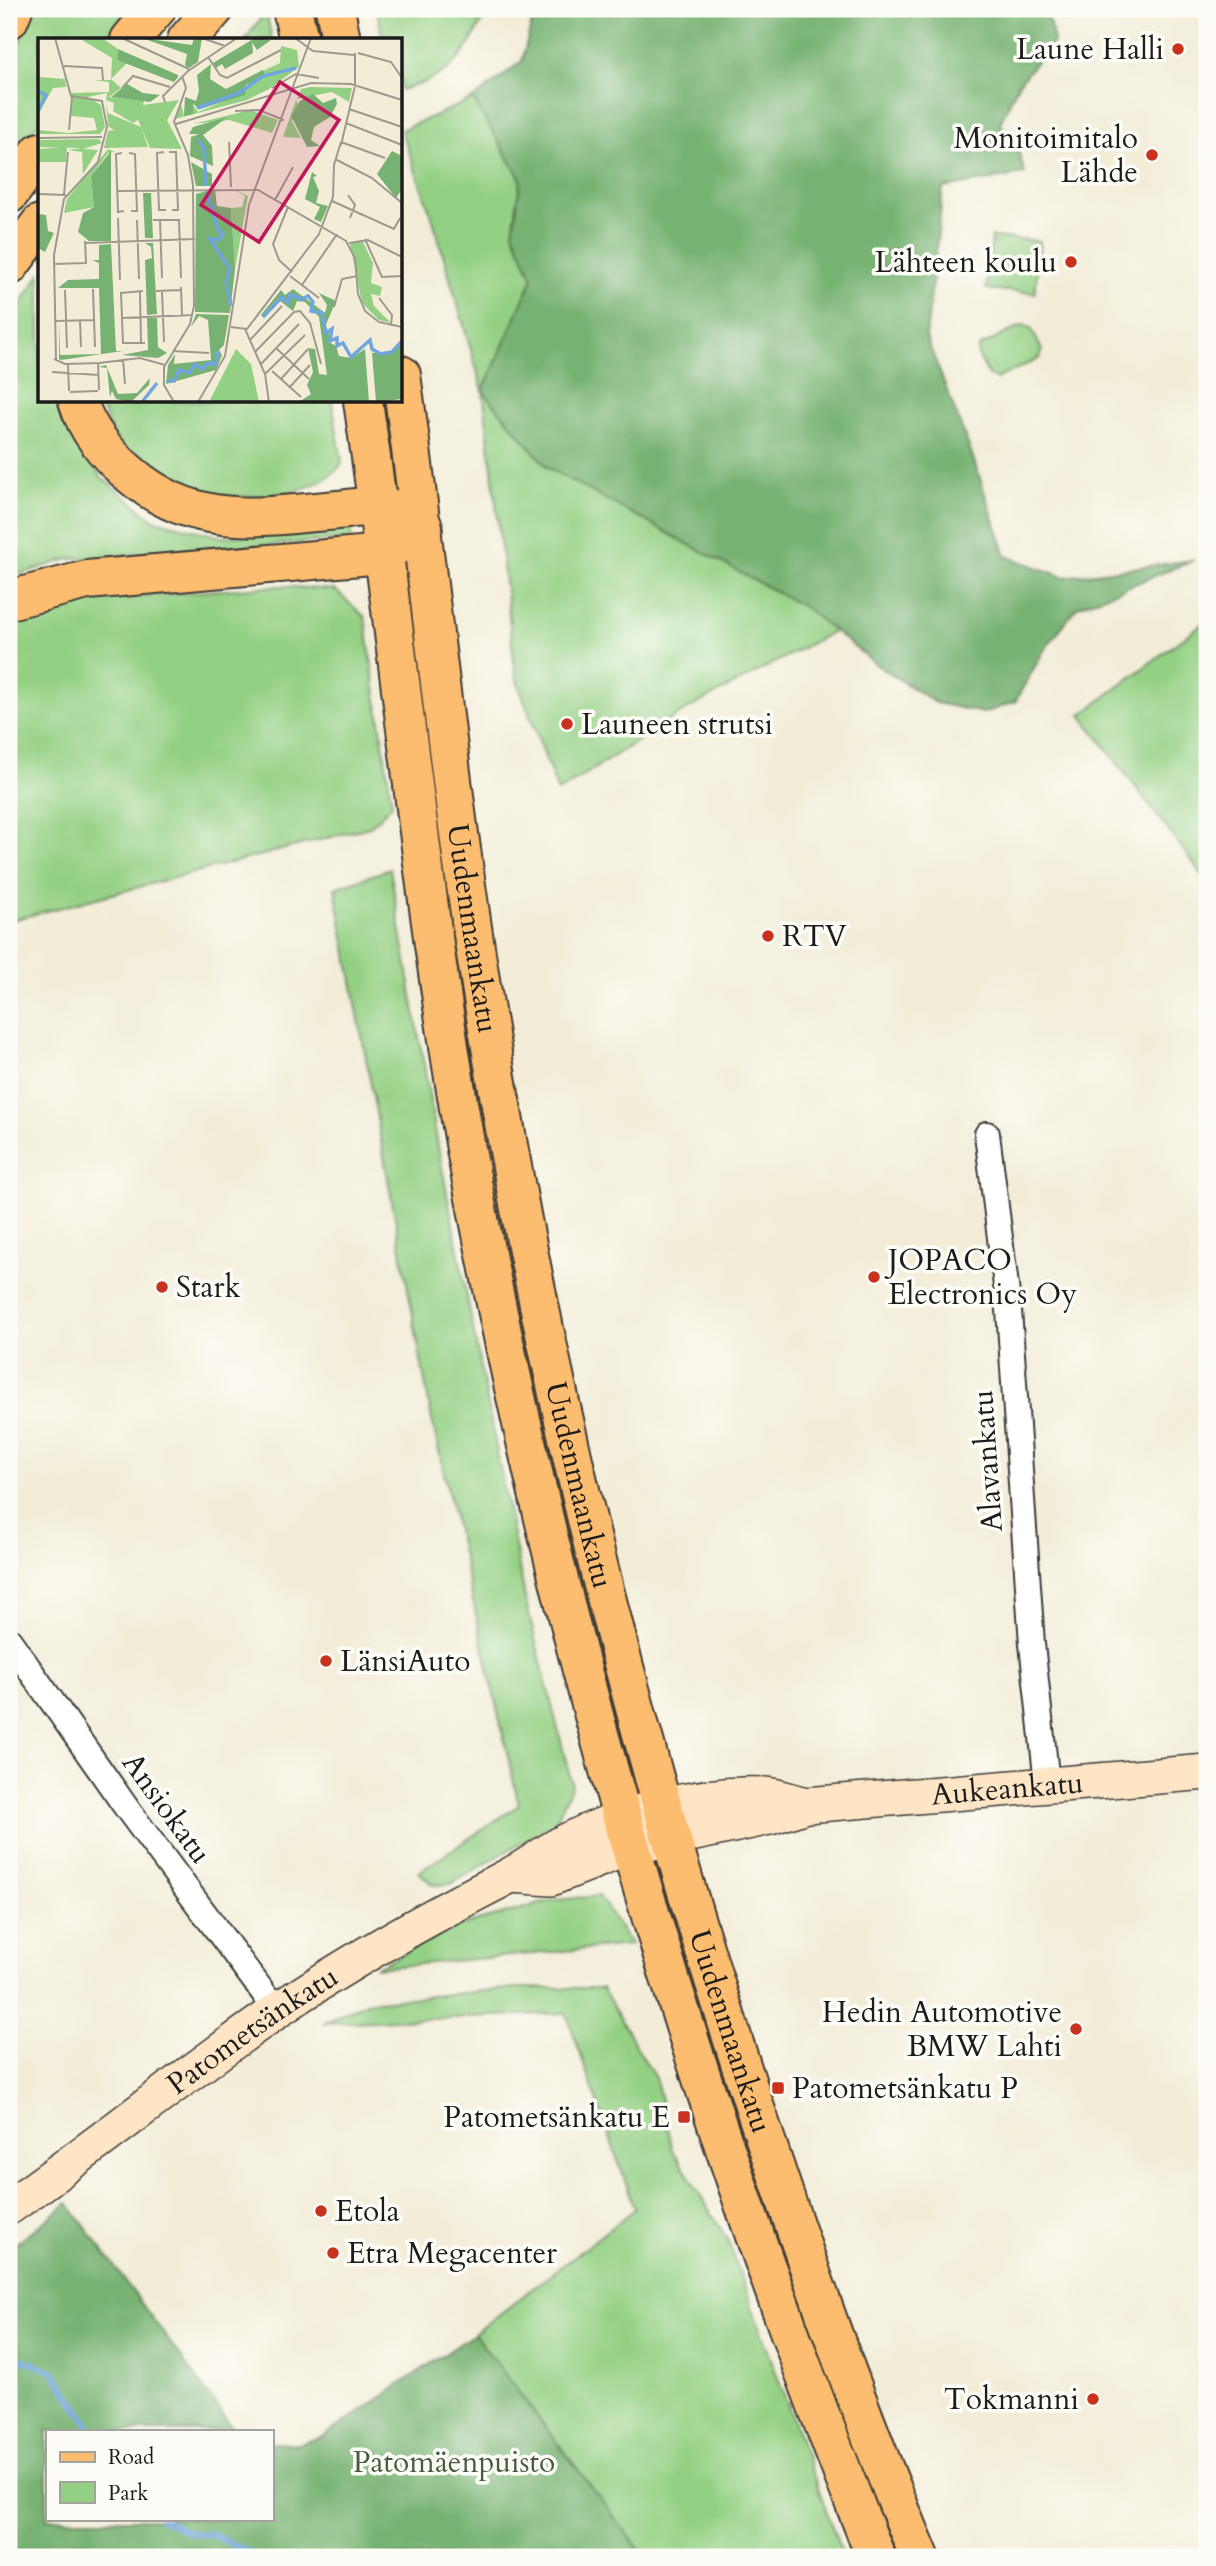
<svg xmlns="http://www.w3.org/2000/svg" width="1216" height="2566" viewBox="0 0 1216 2566" font-family="Cardo,serif">
<style>
.green{fill:#94d084;stroke:#587650;stroke-width:2}
.forest{fill:#77b272;stroke:#4a6747;stroke-width:2}
.lines{fill:none;stroke-linecap:round;stroke-linejoin:round}
.stream{stroke:#6fa6dd;stroke-width:6}
.street-casing{stroke:#3c3b38;stroke-width:28}
.secondary-casing{stroke:#3c3b38;stroke-width:38}
.primary-casing{stroke:#3c3b38;stroke-width:42}
.highway-casing{stroke:#3c3b38;stroke-width:42}
.street{stroke:#fff;stroke-width:24}
.secondary{stroke:#fee5c5;stroke-width:35}
.primary{stroke:#fcbd6f;stroke-width:38}
.highway{stroke:#fcbd6f;stroke-width:38}
.poi-dot{fill:#c8321e;stroke:#fdfcf7;stroke-width:2.5}
.labels{text-anchor:middle;stroke-width:7;stroke-linejoin:round;paint-order:stroke}
.poi-label{font-size:30px;fill:#1c1c1c;stroke:#fdfcf7;text-anchor:start}
.street-label{font-size:30px;fill:#1c1c1c;stroke:#fdfcf7}
.park-label{font-size:30px;fill:#465b40;stroke:#fdfcf7}
.inset-river{fill:none;stroke:#6fa6dd;stroke-width:3.5}
.inset-road{fill:none;stroke:#9d998d;stroke-width:2}
.view{fill:#c2185b;fill-opacity:0.15;stroke:#c2185b;stroke-width:3.5}
.inset-edge{fill:none;stroke:#1c1c1c;stroke-width:3.5}
</style>
<rect width="100%" height="100%" fill="#fdfcf7"/>
<filter id="ink" filterUnits="userSpaceOnUse"><feTurbulence type="fractalNoise" baseFrequency=".0143" numOctaves="2"/><feDisplacementMap in="SourceGraphic" scale="14" xChannelSelector="R" yChannelSelector="G"/><feConvolveMatrix kernelMatrix="1 2 1 2 8 2 1 2 1" color-interpolation-filters="sRGB"/></filter>
<filter id="wash" filterUnits="userSpaceOnUse"><feTurbulence type="fractalNoise" baseFrequency=".00686" numOctaves="4" result="noise"/><feDisplacementMap in="SourceGraphic" scale="28" xChannelSelector="R" yChannelSelector="G"/><feGaussianBlur stdDeviation="1.57" result="paint"/><feColorMatrix in="noise" values="0 0 0 0 0 0 0 0 0 0 0 0 0 0 0 0 0 1.4 0 .05"/><feComposite in="paint" operator="in"/></filter>
<g filter="url(#wash)">
<rect width="100%" height="100%" fill="#f3edd8"/>
<path class="green" d="M32,9H128L104,40H40V121L9,162V71Z
M377,9H488C464,57 455,75 401,90V40H383Z
M266,11L272,40H245Z
M473,99L521,179L513,232L533,278L483,391L548,468L806,608L834,631L684,711L558,792L516,678L483,391L433,220L401,130Z
M992,237L1040,241L1035,293L986,289Z
M40,274V401H58L101,477L154,520L222,537L350,527L352,539L68,559L9,578V322Z
M1023,325L1031,328L1042,350L1040,358L996,379L989,376L977,353L979,347Z
M98,401H332L342,463C313,506 197,504 157,475C144,465 127,452 117,439C109,429 104,413 98,401Z
M279,586L335,590L365,617L392,805L369,827L9,921V620L58,602Z
M1207,620V881L1081,715Z
M390,869L439,1152L526,1603L572,1785L556,1822L451,1884L433,1885L419,1872L519,1805L431,1415L335,888Z
M599,1896L631,1945L375,1968L456,1927L555,1900Z
M516,1988H602L656,2080L673,2150L728,2241L843,2557H645L474,2334L635,2209L566,2013L323,2023L367,2002Z"/>
<path class="forest" d="M535,9H1046L1054,41L1018,84L1000,123L1016,144L1025,174L943,188L926,337L971,452L1006,556L1064,577L1194,560L1077,607L1043,652L1015,702L984,713L936,703L878,666L806,608L548,468L483,391L533,278L513,232L521,179L473,99L522,61Z
M68,2203L231,2426L238,2431H47V2519H271V2443L299,2444L324,2436L474,2334L645,2557H9V2249Z"/>
<g class="lines">
<path class="stream" d="M9,2355L53,2371L93,2431
M160,2519L191,2533L211,2534L258,2557"/>
</g>
</g>
<g filter="url(#ink)">
<g class="lines">
<g class="street-casing">
<path id="street" d="M987,1134L1009,1310L1032,1644L1047,1784
M9,1640L128,1810L277,2011"/>
</g>
<g class="secondary-casing">
<g id="secondary">
<path id="s1" d="M511,1875L551,1878L630,1847L770,1817L806,1805L1207,1772"/>
<path id="s2" d="M9,2207C100,2144 186,2073 278,2010C352,1960 427,1918 507,1877C527,1867 545,1852 565,1842C624,1812 699,1792 765,1795C778,1796 793,1802 806,1805"/>
</g>
</g>
<g class="primary-casing">
<g id="primary">
<path d="M292,9L299,40"/>
<path d="M335,9L341,40"/>
<path id="s3" d="M401,375C430,580 449,787 482,992C542,1372 635,1746 756,2111C806,2262 858,2411 920,2557"/>
<path d="M363,401C402,666 425,934 475,1198C564,1663 699,2118 876,2557"/>
</g>
</g>
<g class="highway-casing">
<path id="highway" d="M9,19L13,9
M130,40L156,9
M187,40L214,9
M9,194L40,152
M9,266L40,224
M9,600L87,580L383,554L423,527C416,522 408,515 401,512C381,503 358,508 337,510C258,517 195,530 130,474C107,455 86,429 78,401"/>
</g>
<use href="#street" class="street"/>
<use href="#secondary" class="secondary"/>
<use href="#primary" class="primary"/>
<use href="#highway" class="highway"/>
</g>
</g>
<g class="poi-dot">
<circle cx="1178" cy="49" r="7"/>
<circle cx="1152" cy="155" r="7"/>
<circle cx="1071" cy="262" r="7"/>
<circle cx="567" cy="724" r="7"/>
<circle cx="768" cy="936" r="7"/>
<circle cx="874" cy="1277" r="7"/>
<circle cx="162" cy="1287" r="7"/>
<circle cx="326" cy="1661" r="7"/>
<circle cx="1076" cy="2029" r="7"/>
<rect x="771" y="2081" width="14" height="14" rx="3.5"/>
<rect x="677" y="2110" width="14" height="14" rx="3.5"/>
<circle cx="321" cy="2211" r="7"/>
<circle cx="333" cy="2253" r="7"/>
<circle cx="1093" cy="2399" r="7"/>
</g>
<g class="labels">
<g class="poi-label">
<text x="1164" y="59" text-anchor="end">Laune Halli</text>
<text x="1138" y="148" text-anchor="end">Monitoimitalo<tspan x="1138" dy="34">Lähde</tspan></text>
<text x="1057" y="272" text-anchor="end">Lähteen koulu</text>
<text x="581" y="734">Launeen strutsi</text>
<text x="782" y="946">RTV</text>
<text x="888" y="1270">JOPACO<tspan x="888" dy="34">Electronics Oy</tspan></text>
<text x="176" y="1297">Stark</text>
<text x="340" y="1671">LänsiAuto</text>
<text x="1062" y="2022" text-anchor="end">Hedin Automotive<tspan x="1062" dy="34">BMW Lahti</tspan></text>
<text x="792" y="2098">Patometsänkatu P</text>
<text x="670" y="2127" text-anchor="end">Patometsänkatu E</text>
<text x="335" y="2221">Etola</text>
<text x="347" y="2263">Etra Megacenter</text>
<text x="1079" y="2409" text-anchor="end">Tokmanni</text>
</g>
<g class="street-label">
<text dy="10" stroke="none"><textPath href="#s3" startOffset="558">Uudenmaankatu</textPath></text>
<text transform="translate(987 1461) rotate(-94)" y="10">Alavankatu</text>
<text dy="10" stroke="none"><textPath href="#s3" startOffset="1125">Uudenmaankatu</textPath></text>
<text dy="10" stroke="none"><textPath href="#s1" startOffset="508">Aukeankatu</textPath></text>
<text transform="translate(167 1808) rotate(54)" y="10">Ansiokatu</text>
<text dy="10" stroke="none"><textPath href="#s2" startOffset="301">Patometsänkatu</textPath></text>
<text dy="10" stroke="none"><textPath href="#s3" startOffset="1692">Uudenmaankatu</textPath></text>
</g>
<g class="park-label">
<text x="454" y="2472">Patomäenpuisto</text>
</g>
</g>
<g transform="translate(38 38)">
<rect width="364" height="364" fill="#f3edd8"/>
<path d="M64,0L80,11L79,22L89,25L73,41L83,50L71,59L106,63L105,67L141,62L129,82L144,111L112,110L100,82L95,85L75,73L76,65L68,62L69,55L50,59L63,67L67,89L62,96H0V92L30,95L59,92L56,80L33,78V55L71,54V44L55,42H73L74,20L44,2ZM243,8L259,12L261,29L231,51L209,62L137,81L143,66L146,78L155,75V67L160,74L199,58L227,38L225,33L242,25ZM1,39L27,41L28,49L15,50L0,77ZM272,49L314,50L311,64L294,54L259,61L263,51ZM258,62L262,69L254,83L263,100L245,99ZM68,64L70,75L103,89L110,109L66,110L70,93L76,92L70,88ZM212,72L240,82L234,95L191,82L155,86ZM61,101L64,105L45,111L60,112L45,136L44,114L30,112L44,110L0,109V102ZM29,109L28,124H0V111ZM70,111L77,114L70,115L53,138L56,169L26,175L29,161ZM195,151L210,158L197,231L193,170L204,169L207,158ZM324,202L335,225L333,245L344,249L342,258L333,256L336,268L353,285L341,282L324,265L312,206ZM198,311L213,326L221,364H171Z" fill="#94d084"/>
<path d="M104,0L154,7L156,0H164L160,24L151,30L147,27L149,16ZM217,0L233,2L219,12L214,4L215,15L187,31L184,26L178,30L175,25ZM80,11L140,37V39L136,44L79,22ZM242,23L225,32L227,38L208,47L207,57L162,71L155,66V76L146,78L147,59L158,63L161,53L159,37L173,26L172,41L188,51ZM89,46L105,55L122,57L112,64L73,59ZM275,56L285,65L298,60L299,66L292,79L276,89L273,102L282,108L269,109L253,78L262,63ZM190,79L165,97L174,108L175,128L152,118L153,99L161,96H151L155,89ZM73,113V203H51L40,194L45,175L56,169L53,138ZM354,113L364,118V151L358,160L339,136ZM153,124L174,136V148H158ZM274,134L279,138L275,139L281,153L278,165L290,168L283,184L276,181L282,169L267,161ZM177,151L179,168L193,170L197,231L192,275L157,274L158,156ZM105,155H113L115,200H107ZM0,176L8,177L10,193L16,195L7,214L0,210ZM107,205H115L119,276L109,277L107,222L114,220L113,209ZM73,206L78,313H85L23,322L21,321V284L22,317L63,316L61,250H20L30,242L61,241V225L54,222H61V207ZM255,251L287,275L289,267L281,255L298,263L286,291L291,292V304L298,308L301,318L313,320L327,311L331,364H261L273,356L269,347L275,334L270,310L277,311L281,336L289,337L281,279L267,264L259,263L255,273L241,262L226,280L223,277L243,252L247,257ZM158,276L191,277L186,307L181,312L184,317L178,332L128,346L130,327L137,316L136,326L173,322L170,282L161,278L153,289ZM109,280H119L120,309L129,315L120,320L84,317L110,312ZM364,304V361L338,364L334,315L355,313ZM68,327L80,356L99,355L112,340L111,347L93,364L78,361L74,353L72,359L69,330L61,329Z" fill="#77b272"/>
<path class="inset-river" d="M0,53L8,57L0,73M159,70L201,55L225,38L258,30M160,102L166,110L168,148M169,154L180,192L185,195L181,202L172,201L192,231L188,244L193,268M225,279L244,259L250,265L252,257L264,261L270,258L275,264L273,273L284,275L288,295L294,291L292,303L299,300V308L305,305L313,319L332,302L334,311L343,316L354,314L364,303M129,343H136L141,332L151,335L157,326L164,331L170,325L177,327L180,313M104,364L119,345"/>
<path class="inset-road" d="M17,0L33,58L64,63L69,89L60,124L26,161L16,217L18,322M84,0L151,31M164,0L187,8M257,0L275,13L316,17M320,15L353,24L364,40M170,19L182,37L189,40L243,12M26,28L64,30L65,42M84,50L95,38L132,49M234,50L258,36L281,40M127,64L125,58L150,33L199,0M311,71L364,89M197,73L221,72L246,82M308,85L364,107M138,86L273,45L313,46L364,62M31,92L34,59M0,100L64,99M191,104L193,149M303,104L347,120M303,107L317,48V15M126,114L119,115L121,172H128M131,114H138L140,172H134M84,115L78,116L80,174L86,173M91,115L97,116L99,173H93M297,121L334,140L364,165M79,153L220,152L308,203L317,220L320,256L327,273L341,284L364,289M0,156L28,157M26,156L30,114M310,157L317,167L312,180M237,162L255,129M294,163L356,191L362,180M250,169L235,206L241,222L254,234M80,180L82,242M99,182L101,241M115,182H141L143,240M122,182L124,240M327,201L344,239L364,238M47,205L157,201M311,205L330,202L364,219M16,226L48,225L47,203M252,238L281,260M264,247L299,196M143,249L144,278M55,251L57,309M27,252L29,310M105,253L83,255L85,305H107M118,253L143,252M124,253L126,304M102,254L103,305M341,260L354,277L353,287M296,269L304,241L319,238M84,280L155,277M42,282L43,309M17,283L56,282M193,289L209,291L281,196L295,159L296,127L303,104M207,291L227,336L231,364M212,302L244,268M238,310L271,341M135,313L171,315M217,314L256,274L262,273L272,285L283,326M16,321L27,326L64,325M85,321L87,346M60,325L61,352M61,325L102,320L127,327M30,326L31,353M223,326L261,286M234,333L263,359M14,334L61,337M227,336L267,297M243,341L270,311M251,350L272,327M32,354L60,353M136,364L126,347V329L152,286L156,268L155,147L150,117L136,84L148,50L144,38M160,364L187,318L211,167L273,0"/>
<path class="view" d="M242,44L301,82L221,204L163,167Z"/>
<rect width="364" height="364" class="inset-edge"/>
</g>
<rect width="1216" height="2566" fill="none" stroke="#fdfcf7" stroke-width="35"/>
<rect x="46" y="2430" width="228" height="91" fill="#fdfcf7" stroke="#a3a29f" stroke-width="2"/>
<rect x="60" y="2452" width="35" height="10" fill="#fcbd6f" stroke="#a3a29f" stroke-width="2"/>
<text x="108" y="2464" font-size="21" fill="#1c1c1c">Road</text>
<rect x="60" y="2482" width="35" height="21" fill="#94d084" stroke="#a3a29f" stroke-width="2"/>
<text x="108" y="2500" font-size="21" fill="#1c1c1c">Park</text>
</svg>
